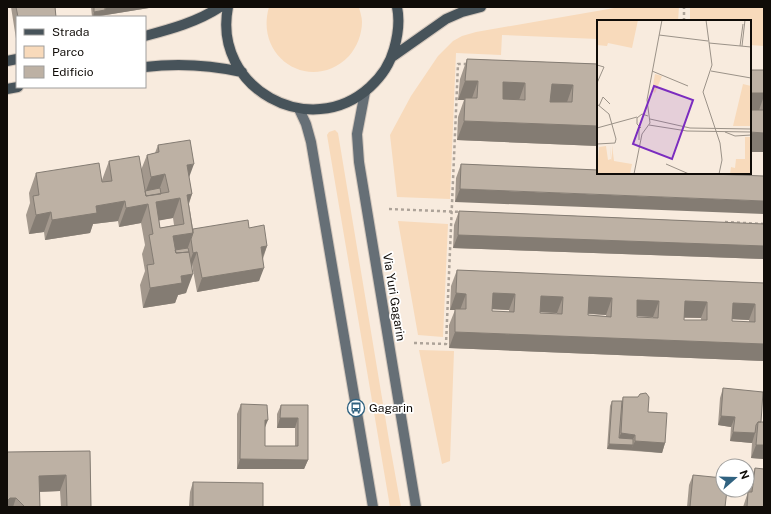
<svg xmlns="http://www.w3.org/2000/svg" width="771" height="514" viewBox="0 0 771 514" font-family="'Public Sans',sans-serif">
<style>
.green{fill:#f8dabb}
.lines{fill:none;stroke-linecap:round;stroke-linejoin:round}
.secondary-casing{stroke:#d3c7bc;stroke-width:12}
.primary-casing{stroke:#d3c7bc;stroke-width:12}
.path{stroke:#ada399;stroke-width:2.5;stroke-dasharray:3 3;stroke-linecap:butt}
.secondary{stroke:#666f76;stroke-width:10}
.primary{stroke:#47535a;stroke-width:10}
.wall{fill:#a3988d;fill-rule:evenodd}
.shaded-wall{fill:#847c73}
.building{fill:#bdb1a4;stroke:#847c73;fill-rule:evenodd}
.labels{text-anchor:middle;stroke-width:3.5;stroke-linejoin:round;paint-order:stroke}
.street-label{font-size:12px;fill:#100c08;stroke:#fff}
.poi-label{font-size:12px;fill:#100c08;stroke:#fff;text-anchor:start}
.inset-road{fill:none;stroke:#9b9288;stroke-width:1}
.view{fill:#7b2cbf;fill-opacity:0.15;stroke:#7b2cbf;stroke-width:2}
.inset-edge{fill:none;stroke:#100c08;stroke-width:2}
</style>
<rect width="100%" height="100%" fill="#f8ebde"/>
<path class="green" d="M269,7H359C360,12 362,17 362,22C362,34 357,47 349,56C312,94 254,59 269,7Z
M620,7H679L678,21H598V39L502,35L501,55L456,53L450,199L397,197L390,135L411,96L438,56L453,41L462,36L476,32Z
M690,7H764V46L750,45V21H690Z
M335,130L338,133L389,440L401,507H390L327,135L329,132Z
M398,221L448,224L443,337L418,335Z
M419,350L454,351L450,461L442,464Z"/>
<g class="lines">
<g class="secondary-casing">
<path id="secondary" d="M365,92L357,134L359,162L416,507
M299,109L306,124L311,142L373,507"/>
</g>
<g class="primary-casing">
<path id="primary" d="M228,7C212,88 310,142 370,87C382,76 390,64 394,49C398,35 400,21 397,7
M145,36C171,29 197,22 220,7
M392,57L446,19L462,12L481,7
M7,61L17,59
M145,67C177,63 210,65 242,72
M7,89L18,87"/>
</g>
<path class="path" d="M684,21V7
M389,209L461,212
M725,222L764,224
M414,343L446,344L458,64H468"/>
<use href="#secondary" class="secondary"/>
<use href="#primary" class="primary"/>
</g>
<path class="wall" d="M11,7H55L56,17H17V45Z
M91,7H155L94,17H92Z
M467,59L598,64V146L457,140L458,117L464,100H458L460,79Z
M764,70V152H750Z
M158,145L189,178L192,194L189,204L193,229L249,228L267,246L263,259L259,281L197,292L192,265L186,293L178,295L175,303L143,308L140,285L145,271L142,254L145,245L141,223L119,227L118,221L93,224L90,233L45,240L44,232L29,234L26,215L30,203L29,193L36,173L102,180L109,161L141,170L147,155L155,153ZM173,218L174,225L160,228L159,220Z
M461,164L598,170L455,202L456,178Z
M459,211L764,224V259L453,248L454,225Z
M457,270L764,283V361L449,348V325L455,310H450L451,286ZM492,309L509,310V312L492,311ZM540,312L557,313V314L540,313ZM588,314L606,315V316L588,315ZM637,316L653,317V318L637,317ZM684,318H701V320H684ZM732,319L749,320V322L732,321Z
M723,388L761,422H764V459L751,458L752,443L730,441L731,427L718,425L720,398Z
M623,397L648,412L665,443L662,453L607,449L610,406L612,401H622Z
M241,404L265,446H295V428H277V414L281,405H308V460L304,469H237V414Z
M90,451L91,507H61L60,491L40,492V507H7V452Z
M755,468L764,507H743L748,492L749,484Z
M693,475L725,507H687L689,485Z
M193,482L263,507H189L190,492Z"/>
<path class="shaded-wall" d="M107,7H155L93,17L94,12L105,10Z
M465,81H478L471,101L465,98L464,100H458Z
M503,82L525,83L518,103L496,102Z
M552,84L573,85L566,105L545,104Z
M750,93H764V96L758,113L750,112Z
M464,121L598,126V146L457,140Z
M750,132L764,133V152H750Z
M194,164L187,183V165Z
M165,174L158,193L144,196L151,177Z
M460,189L764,201V214L455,202Z
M192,194L185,213L187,195Z
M180,198L173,218L151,222L156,202Z
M125,201L118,221L93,224L90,233L45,240L52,220L96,206Z
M148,204L141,223L119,227L126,208Z
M51,212L44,232L29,234L36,215Z
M193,233L186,253L169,255L173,236Z
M458,235L764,246V259L453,248Z
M267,246L262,259L261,247Z
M197,252L192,265L184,267L190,261L193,253Z
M264,268L259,281L197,292L202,278Z
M193,274L186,293L178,295L175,303L143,308L150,288L181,276Z
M456,293L466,294L460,310H450Z
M493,293L515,294L509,310L487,309Z
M541,296L563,297L557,313L535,312Z
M589,297L612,298L606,315L583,313Z
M637,300L659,301L653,317L631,316Z
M685,301L707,302L701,318L679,317Z
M733,303L755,304L749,320L727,319Z
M455,332L764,344V361L449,348Z
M721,416L735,417L731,427L718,425Z
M280,418H298L295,428H277Z
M265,420H268L264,430Z
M733,432L755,433L752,443L730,441Z
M621,433L635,435L631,444L617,443Z
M635,441L665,443L662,453L631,450Z
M609,444L633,445L631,450L607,449Z
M756,445H764V459L751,458Z
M240,459L308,460L304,469H237Z
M66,475L60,491L33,492L39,476Z
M10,498H16L13,507H7V501Z"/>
<path class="building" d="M16,7H55L56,17H18Z
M94,7H105V10L94,12Z
M467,59L598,64V126L464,121L465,98H477L478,81H465ZM503,82L525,83V100L503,99ZM552,84L573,85L572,102H550Z
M750,70H764V93H750Z
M750,110H764V133L750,132Z
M190,140L194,164L187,165L192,194L187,195L193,233L173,236L176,253L189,252L193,274L181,276L182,283L150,288L147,265L154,264L149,235L153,234L148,204L126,208L125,201L96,206L97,213L52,220L51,212L36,215L33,196L39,195L36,173L99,163L102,182L112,181L109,161L139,156L146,196L169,192L165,174L151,177L147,155L159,152L158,145ZM180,198L184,224L160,228L156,202Z
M461,164L598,170V173H683L764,176V201L460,189Z
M160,188L161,194L146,196L145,191Z
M459,211L764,224V246L458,235Z
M248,220L249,228L264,225L267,246L261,247L264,268L202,278L197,252L193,253L191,239L193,233V229Z
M188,248L189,252L176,253L175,250Z
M457,270L764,283V344L455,332V309H466V294L456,293ZM493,293L515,294L514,312L492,311ZM541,296L563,297L562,314L540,313ZM589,297L612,298L611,317L588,315ZM637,300L659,301L658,318L637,317ZM685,301L707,302V320H684ZM733,303L755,304V322L732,321Z
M723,388L763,392L761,422H758L756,425L755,433L733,432L735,417L721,416Z
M646,393L649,397L648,412L667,413L665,443L635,441V435L621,433L623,397H638L640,394Z
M612,401H622L619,438L633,439V445L609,444Z
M241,404L267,405L268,420H265V446H298V418H280L281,405H308V460L240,459Z
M758,422H764V445H756Z
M90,451L91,507H67L66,475L39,476L40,507H24V506L16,498H10L7,501V452Z
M755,468L764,469V507H747L748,492H752Z
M693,475L723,478V490H727L725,507H690Z
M193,482L263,483V507H193Z"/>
<defs>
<g id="bus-ring" transform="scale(0.9)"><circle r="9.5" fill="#fff" stroke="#306280" stroke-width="1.5"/><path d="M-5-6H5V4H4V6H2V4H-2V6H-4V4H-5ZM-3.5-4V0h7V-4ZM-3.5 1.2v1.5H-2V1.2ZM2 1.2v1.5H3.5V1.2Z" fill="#306280"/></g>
</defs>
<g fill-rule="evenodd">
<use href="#bus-ring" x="356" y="408"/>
</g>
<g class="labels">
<g class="street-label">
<text transform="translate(394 297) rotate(81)" y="4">Via Yuri Gagarin</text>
</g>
<g class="poi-label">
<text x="369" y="412">Gagarin</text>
</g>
</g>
<g transform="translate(597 20)">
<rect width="154" height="154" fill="#f8ebde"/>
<path d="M0,0H41L35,28L11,23L10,26L0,25ZM58,54L65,56L58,73L55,71ZM146,64L154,66V106H136ZM148,117H154V154H133L134,147L138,148L139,139H148ZM15,125L17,141L35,144L33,154H0L2,127L9,126L11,140L14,139L13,126L15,141Z" fill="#f8dabb"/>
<path class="inset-road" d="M109,0L115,45L106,72L123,123L125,140L122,154M62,15L111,21M112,23L154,27M143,26L146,4M145,26L148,0M0,45L7,47L0,63M55,51L91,66M114,51L154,58M0,84L12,94L19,119L18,123L0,124M2,86L6,77L13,84M53,99L93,108L154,109M52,105L90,111L154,112M0,108L40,97M44,108L40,104V98L45,94L51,96M128,112L138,116L154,115M42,120V107M69,144L92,154M37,154L45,114L53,103L50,80L65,0"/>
<path class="view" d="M57,66L96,80L75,139L36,124Z"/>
<rect width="154" height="154" class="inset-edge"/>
</g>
<rect width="771" height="514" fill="none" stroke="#100c08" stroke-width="16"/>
<rect x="16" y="16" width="130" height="72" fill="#ffffff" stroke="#9f9e9c"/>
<rect x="24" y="29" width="20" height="6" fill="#47535a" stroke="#9f9e9c"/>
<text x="52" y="36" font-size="12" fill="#100c08">Strada</text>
<rect x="24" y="46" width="20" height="12" fill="#f8dabb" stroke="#9f9e9c"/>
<text x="52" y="56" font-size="12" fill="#100c08">Parco</text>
<rect x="24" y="66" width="20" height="12" fill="#bdb1a4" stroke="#9f9e9c"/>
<text x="52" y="76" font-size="12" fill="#100c08">Edificio</text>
<g transform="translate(735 478) rotate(70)"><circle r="19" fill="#ffffff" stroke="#9f9e9c"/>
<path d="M0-3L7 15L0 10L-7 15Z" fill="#306280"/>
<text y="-6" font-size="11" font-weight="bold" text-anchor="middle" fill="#100c08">N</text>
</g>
</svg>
